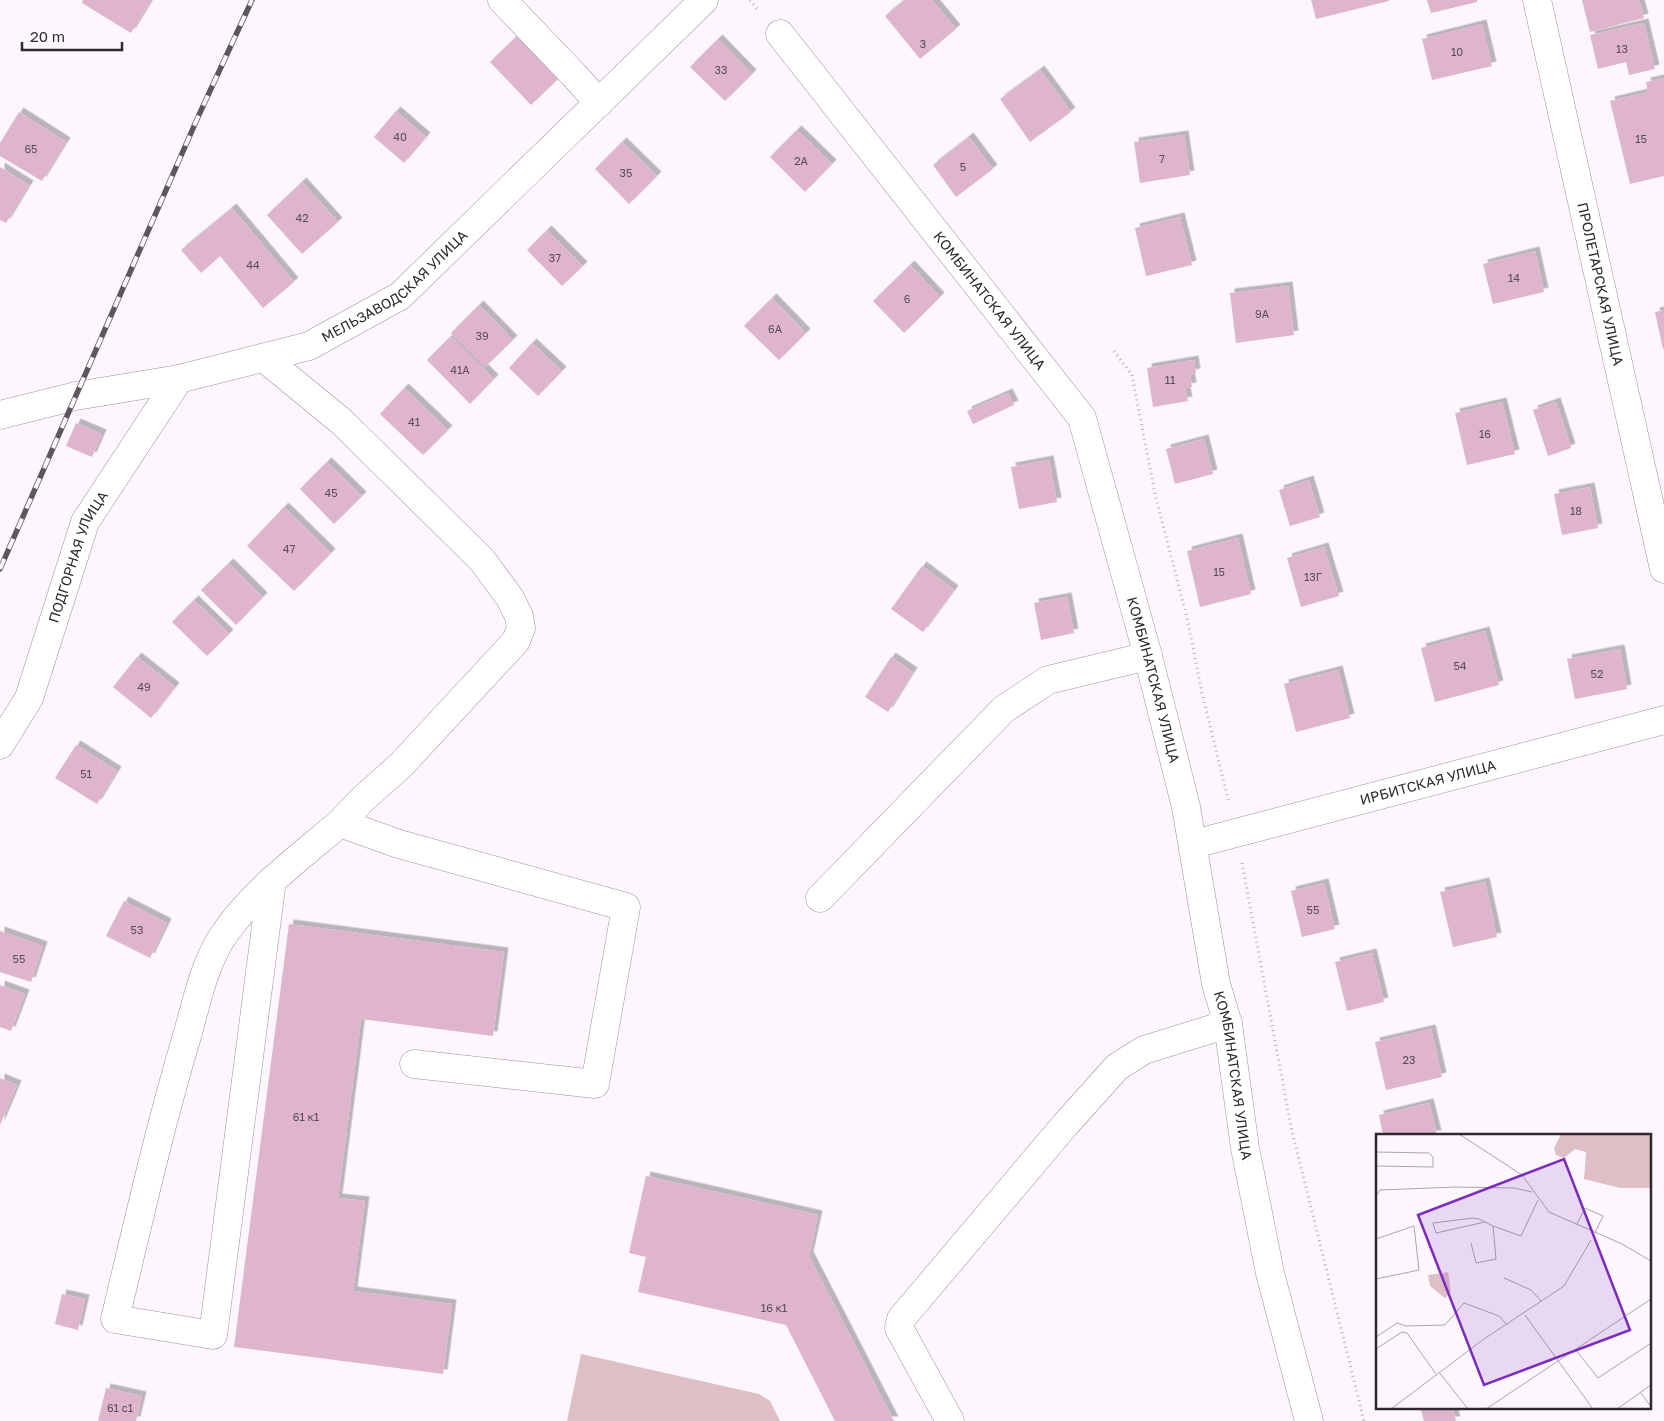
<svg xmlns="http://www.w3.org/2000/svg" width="1664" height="1421" viewBox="0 0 1664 1421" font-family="'Golos Text',sans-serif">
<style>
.green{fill:#dfbfc6}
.building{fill:#deb5cd;filter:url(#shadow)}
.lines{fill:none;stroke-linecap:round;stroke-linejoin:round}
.minor-casing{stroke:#9e909f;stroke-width:29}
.path{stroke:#b7b0b7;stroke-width:3;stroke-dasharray:1 4;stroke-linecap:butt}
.minor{stroke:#fff;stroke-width:28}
.rail-casing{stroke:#5d575d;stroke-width:5.5}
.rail{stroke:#fdf6fd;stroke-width:4;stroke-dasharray:11;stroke-linecap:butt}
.labels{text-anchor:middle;stroke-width:5;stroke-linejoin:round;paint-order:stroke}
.number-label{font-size:11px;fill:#5b4c56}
.street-label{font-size:14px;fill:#2f292f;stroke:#fdf6fd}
.inset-road{fill:none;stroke:#aba4ab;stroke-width:1}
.view{fill:#7b2cbf;fill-opacity:0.15;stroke:#7b2cbf;stroke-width:2.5}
.inset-edge{fill:none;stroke:#2f292f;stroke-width:2.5}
</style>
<defs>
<filter id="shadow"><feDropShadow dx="4.5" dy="-4.5" stdDeviation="0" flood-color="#0004"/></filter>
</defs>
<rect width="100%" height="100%" fill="#fdf6fd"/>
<path class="green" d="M581,1354L759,1394L770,1401L780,1421H567Z"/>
<path class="building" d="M83,0H151L131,33L82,3Z
M905,0H932L956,29L920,59L885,16Z
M1311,0H1389V1L1316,19Z
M1427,0H1477V2L1431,13Z
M1582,0H1639L1644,18L1590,32Z
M1644,23L1655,69L1629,75L1626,62L1598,69L1590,35Z
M1482,24L1492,66L1432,80L1422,39Z
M517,36L558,79L531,105L490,62Z
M718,39L752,74L725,101L690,67Z
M1040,70L1071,112L1030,142L1000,99Z
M1664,78V176L1630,184L1610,101L1648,92L1646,82Z
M396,111L426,137L404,163L374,137Z
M19,112L66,142L42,181L0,156V143Z
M797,130L832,164L805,192L770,157Z
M1184,135L1190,175L1140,183L1134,142Z
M969,137L993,169L956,197L933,165Z
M622,142L657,176L629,204L595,169Z
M0,167L29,185L6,223L0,220Z
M302,182L338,222L302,254L267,215Z
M232,208L294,282L263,308L220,256L201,273L181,250Z
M1180,217L1192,265L1146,276L1135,228Z
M547,230L583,266L562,286L527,250Z
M1535,251L1544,292L1493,304L1483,264Z
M910,265L940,297L904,333L873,301Z
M1288,286L1294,335L1236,343L1230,293Z
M772,298L806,333L779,360L744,326Z
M479,305L513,340L485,367L451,333Z
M1664,310V349H1663L1655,312Z
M451,336L494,379L470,404L427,360Z
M532,343L562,371L538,396L509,368Z
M1194,360L1196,373L1190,374L1192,387L1185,388L1188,401L1153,407L1147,368Z
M404,388L448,430L423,455L380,414Z
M1008,393L1014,405L973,424L967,411Z
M1502,402L1515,454L1467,465L1455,413Z
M1556,402L1571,448L1548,456L1533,410Z
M76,423L102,434L92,457L66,446Z
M1204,439L1213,474L1175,484L1166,449Z
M1049,460L1057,502L1019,509L1011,467Z
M327,462L362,496L334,524L300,489Z
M1309,480L1320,517L1290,526L1279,490Z
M1590,487L1598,528L1562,535L1554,494Z
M284,507L331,553L294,591L247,546Z
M1238,538L1251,594L1200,607L1187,551Z
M1324,547L1339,596L1301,607L1287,558Z
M229,563L263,597L236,625L201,590Z
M922,566L954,590L923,632L891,609Z
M1067,597L1074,633L1041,640L1034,603Z
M194,600L229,634L207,656L172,622Z
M1485,631L1499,685L1435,702L1421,648Z
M1620,649L1627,689L1575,699L1567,659Z
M137,657L175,687L151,718L113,687Z
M891,657L913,672L888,712L865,697Z
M1338,670L1350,718L1296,732L1284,684Z
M76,745L117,771L97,804L55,778Z
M1485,882L1497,937L1453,947L1440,892Z
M1324,883L1335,929L1302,937L1291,891Z
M124,901L167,923L150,958L106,936Z
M289,924L504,952L493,1036L361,1019L338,1198L365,1201L353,1291L452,1304L443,1374L234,1347Z
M0,931L43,946L31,982L0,972Z
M1372,953L1384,1002L1347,1011L1335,962Z
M0,985L25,994L11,1031L0,1027Z
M1431,1029L1442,1077L1386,1090L1375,1042Z
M0,1078L17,1085L0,1125Z
M1429,1103L1437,1135H1383L1379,1115Z
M646,1176L818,1215L809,1256L894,1421H835L786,1325L638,1292L646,1257L629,1253Z
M62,1294L85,1299L78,1330L55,1324Z
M106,1388L142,1396L136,1421H98Z
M1420,1407H1452L1456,1421H1424Z"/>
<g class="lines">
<g class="minor-casing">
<g id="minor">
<path d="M502,0L574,75L599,103"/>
<path id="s1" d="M1537,0L1664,569"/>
<path id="s2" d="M780,34L1082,418L1148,656L1186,807L1216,984L1228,1024L1245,1148L1270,1273L1309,1421"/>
<path d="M264,358L342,422L482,560L510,598L519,616L521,628L516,641L401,765L364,798L340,823"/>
<path id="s3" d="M0,415L76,396L179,379L309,346L400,296L704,0"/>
<path id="s4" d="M0,745L29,698L85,522L179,379"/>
<path id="s5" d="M1194,844L1664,720"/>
<path d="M272,880L213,1335L115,1319C138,1224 159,1129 187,1036C197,1001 204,963 225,933C255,890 300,857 340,823L399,844L626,907L595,1084L414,1064"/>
<path d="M820,898L1004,709L1048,680L1148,656"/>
<path d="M950,1421L899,1328L901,1319L1065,1125L1117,1067L1144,1050L1228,1024"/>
</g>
</g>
<path class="path" d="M750,0L759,11
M1114,351L1132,375L1155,494L1187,618L1202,693L1229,803
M1242,863L1291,1127L1364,1421"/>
<use href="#minor" class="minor"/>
<g class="rail-casing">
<path id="rail" d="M0,569L198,117L252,0"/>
</g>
<use href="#rail" class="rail"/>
</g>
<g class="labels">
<g class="number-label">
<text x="923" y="48">3</text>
<text x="1622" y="53">13</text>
<text x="1457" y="56">10</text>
<text x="721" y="74">33</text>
<text x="400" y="141">40</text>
<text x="1641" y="143">15</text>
<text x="31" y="153">65</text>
<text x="1162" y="163">7</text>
<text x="801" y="165">2А</text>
<text x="963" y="171">5</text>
<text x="626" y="177">35</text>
<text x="302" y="222">42</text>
<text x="555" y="262">37</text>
<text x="253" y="269">44</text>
<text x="1514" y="282">14</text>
<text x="907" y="303">6</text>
<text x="1262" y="318">9А</text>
<text x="775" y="333">6А</text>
<text x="482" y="340">39</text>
<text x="460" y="374">41А</text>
<text x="1170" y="384">11</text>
<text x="414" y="426">41</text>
<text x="1485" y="438">16</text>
<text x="331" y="497">45</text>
<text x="1576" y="515">18</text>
<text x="289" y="553">47</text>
<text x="1219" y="576">15</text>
<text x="1313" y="581">13Г</text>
<text x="1460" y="670">54</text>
<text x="1597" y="678">52</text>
<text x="144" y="691">49</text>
<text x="86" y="778">51</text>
<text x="1313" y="914">55</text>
<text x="137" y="934">53</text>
<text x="19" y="963">55</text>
<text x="1409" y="1064">23</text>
<text x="306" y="1121">61 к1</text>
<text x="774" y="1312">16 к1</text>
<text x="120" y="1412">61 с1</text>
</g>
<g class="street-label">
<text dy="5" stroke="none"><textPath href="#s3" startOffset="422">МЕЛЬЗАВОДСКАЯ УЛИЦА</textPath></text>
<text dy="5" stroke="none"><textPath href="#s1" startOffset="291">ПРОЛЕТАРСКАЯ УЛИЦА</textPath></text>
<text dy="5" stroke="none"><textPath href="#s2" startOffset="339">КОМБИНАТСКАЯ УЛИЦА</textPath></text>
<text dy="5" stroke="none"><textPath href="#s4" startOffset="205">ПОДГОРНАЯ УЛИЦА</textPath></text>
<text dy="5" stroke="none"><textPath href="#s2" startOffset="760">КОМБИНАТСКАЯ УЛИЦА</textPath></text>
<text dy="5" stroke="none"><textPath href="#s5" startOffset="242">ИРБИТСКАЯ УЛИЦА</textPath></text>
<text dy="5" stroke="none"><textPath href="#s2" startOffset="1164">КОМБИНАТСКАЯ УЛИЦА</textPath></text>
</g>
</g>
<g transform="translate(1376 1134)">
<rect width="275" height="275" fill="#fdf6fd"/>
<path d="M185,0H275V54H244L208,45L210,18L199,15L188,24L180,21L178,14ZM72,138L75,158L69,164L54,152L52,141Z" fill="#dfbfc6"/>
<path class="inset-road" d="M83,0L146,41L173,78L246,110L275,127M0,18L53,19L57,23V33L0,32M0,62L4,56L80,53L138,54L156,58M201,90L209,74L227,82L219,99M117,92L145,102L162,66M0,105L38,92L43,136L0,145M95,109L100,129L120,125L117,92L103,85L97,84L57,89L60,99L109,88M128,144L155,156L166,168M149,181L217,275M0,203L21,189L30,192L69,191L88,169L123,182L131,191M0,215L26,198L31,199L60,240M199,215L222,244L275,209M63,238L92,275M265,259L275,273M15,275L108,205L188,152L215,106M110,275L275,165M241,275L275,251"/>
<path class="view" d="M188,25L254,196L108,251L42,81Z"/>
<rect width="275" height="275" class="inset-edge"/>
</g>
<path d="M22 42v8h100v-8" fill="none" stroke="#2f292f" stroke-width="2.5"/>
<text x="30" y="42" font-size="15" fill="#2f292f" stroke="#fdf6fd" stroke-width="4" paint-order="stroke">20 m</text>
</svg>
